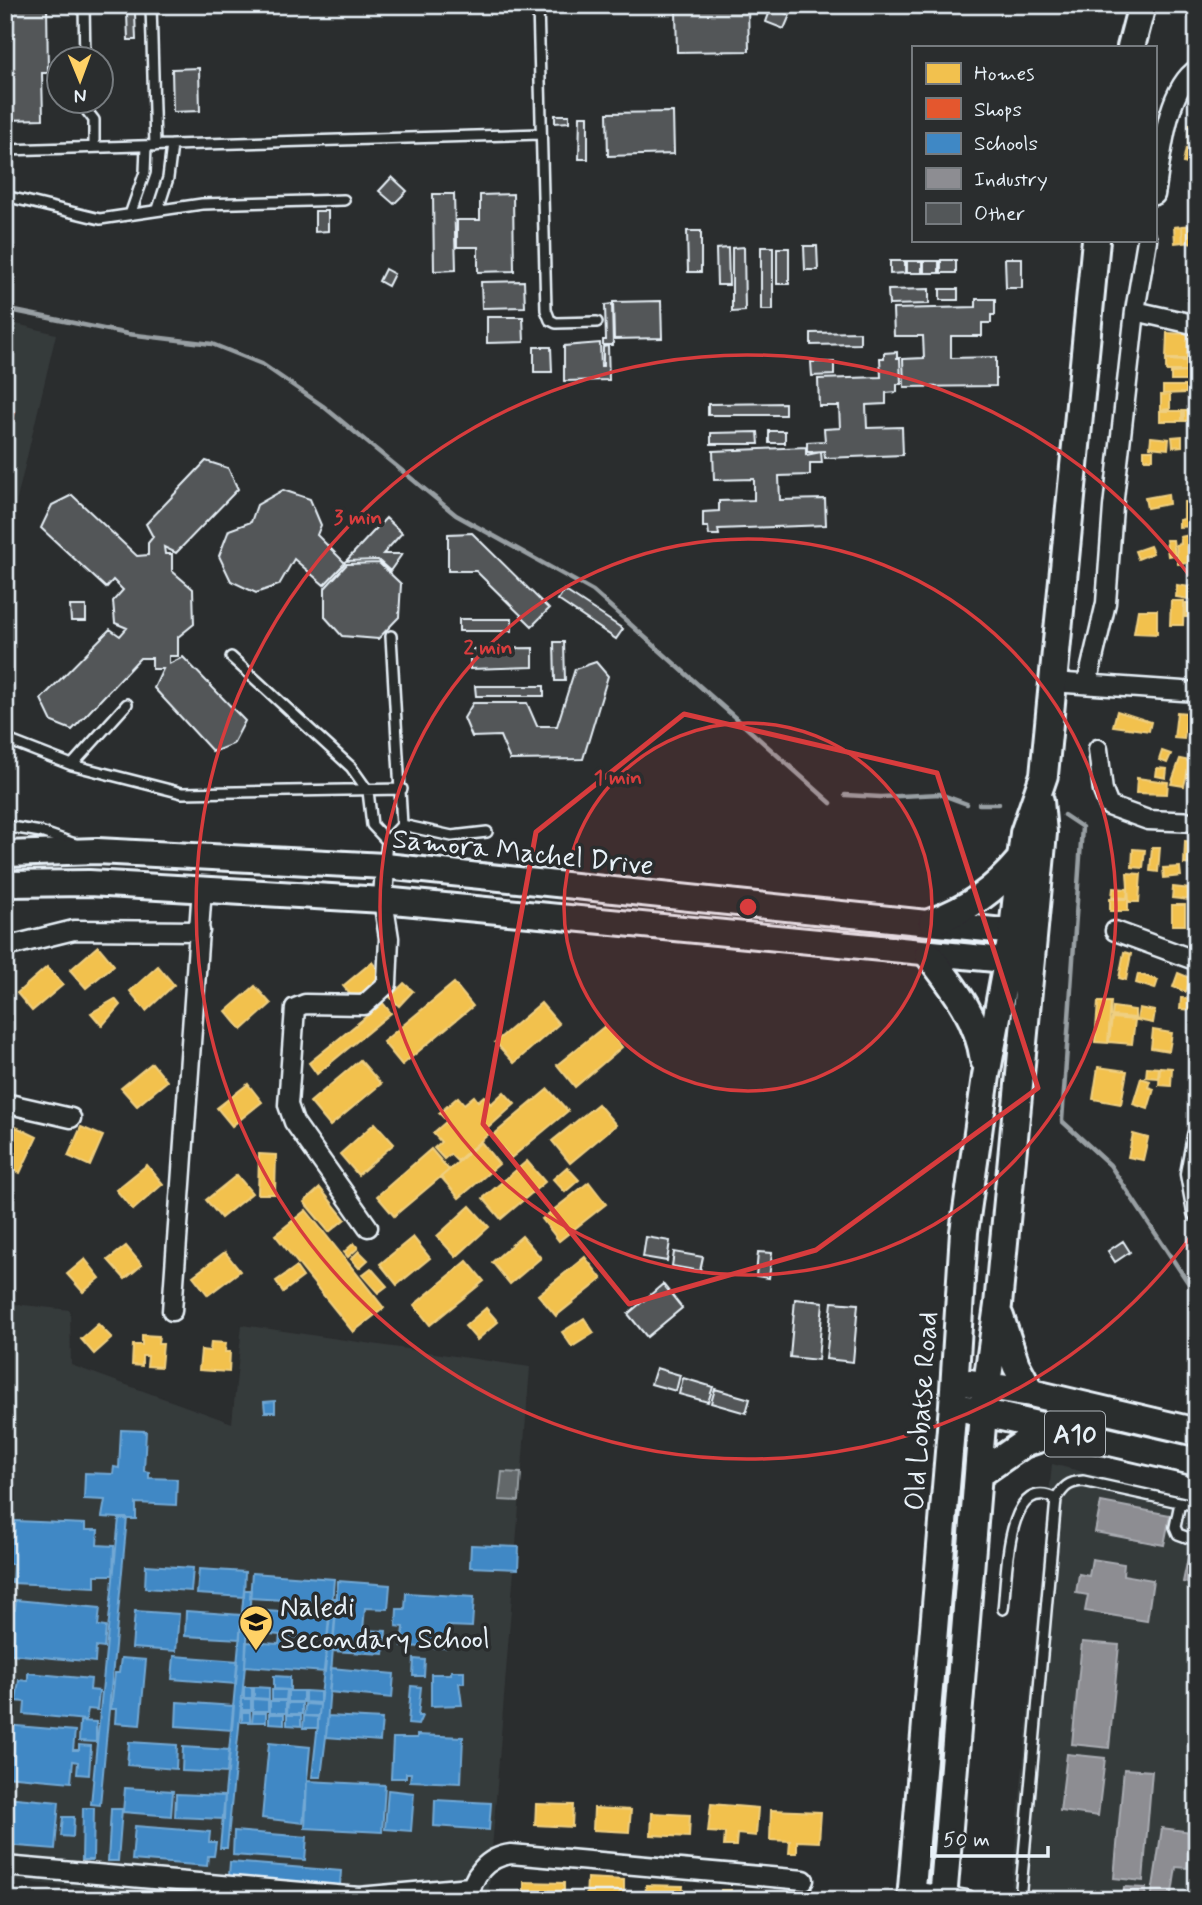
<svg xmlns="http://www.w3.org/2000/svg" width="1202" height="1905" viewBox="0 0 1202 1905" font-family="Mynerve,sans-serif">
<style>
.built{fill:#363a3b}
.water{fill:#63686b;stroke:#989fa3;stroke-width:2}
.homes{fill:#f2c14e;stroke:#efcf81;stroke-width:2}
.shops{fill:#e4572e;stroke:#e5856b;stroke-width:2}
.schools{fill:#3f88c5;stroke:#72a8d4;stroke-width:2}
.industry{fill:#8d8d92;stroke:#a8abb1;stroke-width:2}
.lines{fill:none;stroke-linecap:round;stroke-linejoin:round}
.stream{stroke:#989fa3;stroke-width:4.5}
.building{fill:#535759;stroke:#e8f1f8;stroke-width:2}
.lane-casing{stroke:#e8f1f8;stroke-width:14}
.street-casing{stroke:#e8f1f8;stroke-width:23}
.secondary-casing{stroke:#e8f1f8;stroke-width:30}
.primary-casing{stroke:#e8f1f8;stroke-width:32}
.lane{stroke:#2a2d2e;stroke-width:9}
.street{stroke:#2a2d2e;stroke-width:18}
.secondary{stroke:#2a2d2e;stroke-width:24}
.primary{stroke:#2a2d2e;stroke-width:26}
.marked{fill:none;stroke:#d83c3d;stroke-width:5;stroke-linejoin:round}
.ring{fill:none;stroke:#d83c3d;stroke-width:3.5}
.labels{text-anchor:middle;stroke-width:7;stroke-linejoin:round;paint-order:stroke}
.shield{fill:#2a2d2e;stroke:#afb6bb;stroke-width:2}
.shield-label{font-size:26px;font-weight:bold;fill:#e8f1f8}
.street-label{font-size:28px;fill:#e8f1f8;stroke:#2a2d2e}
.poi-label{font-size:28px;fill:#e8f1f8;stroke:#2a2d2e;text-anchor:start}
.centre{fill:#d83c3d;stroke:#2a2d2e;stroke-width:3.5}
.ring-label{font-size:21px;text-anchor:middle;font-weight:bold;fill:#d83c3d;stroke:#2a2d2e;stroke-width:7;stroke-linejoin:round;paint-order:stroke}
</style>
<rect width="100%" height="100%" fill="#2a2d2e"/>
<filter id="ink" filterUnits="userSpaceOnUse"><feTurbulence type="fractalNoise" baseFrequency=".0143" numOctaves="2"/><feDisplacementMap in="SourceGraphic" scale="14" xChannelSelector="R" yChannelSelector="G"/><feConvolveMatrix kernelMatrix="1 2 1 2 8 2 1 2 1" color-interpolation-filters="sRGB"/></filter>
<g filter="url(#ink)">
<path class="built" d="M5,321L56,334L5,550Z
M5,1303L70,1310L71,1365L232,1423L242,1325L530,1367L488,1900H203L5,1880Z
M1052,1464L1197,1501V1900H1010Z"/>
<path class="water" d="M502,1472L521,1473L519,1501L499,1500Z"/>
<path class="homes" d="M1189,124H1197V145H1188Z
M1186,148L1195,150L1192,165L1183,163Z
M1197,225V242L1183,243L1182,226Z
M1182,226L1183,242L1175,243L1174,227Z
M1190,278H1197V295H1190Z
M1167,333L1188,334L1187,359H1166Z
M1166,360L1186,361V371H1166Z
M1191,372V381H1171V373Z
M1163,386H1186V393L1163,394Z
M1170,394V409L1161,410V395Z
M1160,411H1182V421H1160Z
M1184,411H1197V421H1184Z
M1182,436V446L1173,447L1172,437Z
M1151,437L1169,439L1168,449L1150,447Z
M1144,450H1153V459H1144Z
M1168,494L1169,504L1147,508L1145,498Z
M1184,502H1194V526L1179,527V520L1184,519Z
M1190,535L1196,557L1189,558V563L1178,564L1176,545L1181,544L1180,537Z
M1166,540H1173L1175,555L1168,556Z
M1150,546L1153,553L1138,559L1135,551Z
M1177,585L1197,588L1195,600L1176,597Z
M1171,601H1184L1183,625H1170Z
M1185,603H1193L1192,617H1185Z
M1138,610H1157V634L1134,633Z
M1117,711L1151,722L1149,731L1113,726Z
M1177,712L1187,713L1184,739L1174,738Z
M1162,751L1171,754L1167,763L1159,760Z
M1180,759L1190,761L1184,786L1171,784Z
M1192,759L1197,760V779L1188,777Z
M1157,768L1167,769L1166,778L1156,776Z
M1137,778L1168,782L1167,794L1136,793Z
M1185,841L1194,842L1193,865L1184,864Z
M1152,847H1160L1158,872L1150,871Z
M1133,849L1145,850L1143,868L1132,867Z
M1180,867L1181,876L1164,878L1163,868Z
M1127,873L1141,874L1139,902H1129Z
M1173,887L1190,889L1189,900L1172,898Z
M1113,888L1128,889L1127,898L1112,897Z
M1193,888L1197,889V911H1191Z
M1110,899H1128V911H1110Z
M1172,905H1185V925H1172Z
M98,946L114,965L86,988L70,970Z
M1124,952L1131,954L1126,980L1119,978Z
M372,962L383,976L354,999L343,986Z
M158,966L174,985L146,1011L130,991Z
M47,967L63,985L32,1011L17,993Z
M1178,973L1190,978L1192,974L1197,976V989L1188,986L1186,992L1173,987Z
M1138,974L1158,980L1155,989L1136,983Z
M404,983L413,991L399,1006L390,997Z
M454,983L473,1006L402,1065L383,1042Z
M255,986L271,1004L242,1030L226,1011Z
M1181,998L1197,999V1010L1180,1009Z
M115,999L120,1005L102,1026L91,1013Z
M1098,1002H1111L1108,1043L1095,1042Z
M383,1003L391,1013L317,1074L309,1063Z
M541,1003L559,1024L514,1063L495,1042Z
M1113,1007L1135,1010V1018L1112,1016Z
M1139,1008L1155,1011L1153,1023L1137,1020Z
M1112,1018L1135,1020L1132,1044L1109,1042Z
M605,1026L622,1047L575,1087L557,1065Z
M1153,1030L1172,1033L1169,1051L1151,1048Z
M360,1060L381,1084L330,1126L310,1102Z
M152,1063L167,1081L137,1106L121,1088Z
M1098,1067L1127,1071L1121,1104L1093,1099Z
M1147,1067L1159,1068L1158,1078L1146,1077Z
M1160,1067L1172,1068L1171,1086L1159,1085Z
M1141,1078L1150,1081L1148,1087L1154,1089L1148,1109L1133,1104Z
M248,1084L262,1102L232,1126L217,1108Z
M548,1089L568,1111L511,1158L492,1136Z
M504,1092L515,1104L487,1129L490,1133L457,1161L450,1154L444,1159L434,1148L441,1142L433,1133L447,1121L439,1113L458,1097L464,1104L474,1096L478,1101L484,1096L491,1104Z
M598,1104L616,1125L570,1163L552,1141Z
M375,1123L394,1144L358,1175L340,1154Z
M16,1127L37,1137L20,1173L5,1166V1149Z
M81,1127L103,1136L90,1166L68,1156Z
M1133,1134L1148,1138L1143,1160L1128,1157Z
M481,1142L499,1164L459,1198L441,1177Z
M431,1149L449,1170L394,1216L377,1196Z
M259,1154L276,1155L275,1194H258Z
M527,1161L545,1182L501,1219L483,1198Z
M147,1165L163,1184L133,1210L116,1190Z
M567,1167L579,1180L565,1192L553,1179Z
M237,1175L252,1193L221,1218L206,1200Z
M589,1182L606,1204L559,1241L542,1219Z
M320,1188L345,1219L329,1232L304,1202Z
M470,1206L489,1227L456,1257L437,1236Z
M306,1210L384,1308L353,1332L275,1235Z
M522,1236L541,1258L510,1284L492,1262Z
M413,1237L430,1258L397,1285L380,1264Z
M354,1243L358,1248L348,1257L344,1252Z
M126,1246L142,1265L125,1279L108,1260Z
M359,1251L368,1260L359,1268L351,1259Z
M225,1252L240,1271L208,1295L193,1276Z
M585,1257L602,1279L556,1316L538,1295Z
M85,1259L100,1278L83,1292L67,1274Z
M467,1261L484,1281L430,1325L414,1305Z
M296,1267L303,1277L283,1292L276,1281Z
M371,1268L387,1286L378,1293L362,1275Z
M486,1308L498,1322L477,1340L465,1326Z
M584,1318L594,1333L572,1347L562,1332Z
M98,1324L112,1338L94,1354L81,1339Z
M142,1335L159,1336L158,1344H163L161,1367L147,1366L148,1356H142V1366L132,1365L133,1345H142Z
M211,1342L226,1343L225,1352H230L229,1372L199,1370L201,1350L210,1351Z
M536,1804L573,1805L572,1827L535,1825Z
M711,1804L758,1808L756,1836L737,1834L736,1846H724L725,1833L708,1832Z
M594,1808L631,1810L629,1832L593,1830Z
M771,1810L821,1812L819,1842L797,1841V1853H789L790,1841L770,1840Z
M652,1813L690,1815L689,1837L651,1835Z
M587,1878L624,1880V1900H586Z
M524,1882L564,1883V1896L543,1895V1900H532V1895H524Z
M646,1885L683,1886L682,1900H645Z
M721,1890H731L730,1900H720Z"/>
<path class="shops" d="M5,410L15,412L5,448Z"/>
<path class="schools" d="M275,1401V1412H265L264,1402Z
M121,1430L146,1431L144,1471L149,1472V1478L177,1479L176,1505L136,1503V1519L102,1517L105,1500L84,1499L85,1473L113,1474L114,1467L119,1468Z
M119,1518H127L100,1805L91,1804Z
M15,1521L85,1524V1530H98L97,1545L114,1546L113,1575H95V1587L12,1583L13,1564H5V1545L6,1535H14Z
M471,1545L519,1547L518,1569L470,1567Z
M146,1565L193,1568L191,1591L145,1588Z
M199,1569L245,1572L244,1597L197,1594Z
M252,1573L334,1579L332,1604L296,1601L295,1614L329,1616L327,1640L293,1637V1647L327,1650L325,1672L245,1666L246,1642L279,1644L280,1635L247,1632L249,1610L282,1612L283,1600L250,1598Z
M338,1581L390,1585L388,1609L365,1608L363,1630L386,1631L384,1654L332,1651Z
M244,1590H251L245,1666L227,1848H220Z
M406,1593L474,1597L472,1627L447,1626L445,1648L402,1646L404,1627L396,1626L397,1609H405Z
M332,1598H337L326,1737L321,1777H312Z
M16,1600L100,1608L98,1626L106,1627L104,1648L96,1647L95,1662L11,1654L12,1639L5,1638V1609L15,1610Z
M135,1611L179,1614L176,1651L132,1648Z
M186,1611L241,1615L240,1639L185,1636Z
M174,1656L238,1661L236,1684L172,1679Z
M121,1658L146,1660L140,1725L115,1723L116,1709H111L115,1673H119Z
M414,1659L425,1660L424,1676H413Z
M331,1668L394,1674L392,1698L329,1692Z
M451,1671H464V1683H459L462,1705L431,1706V1674H451Z
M28,1673L91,1679L90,1690L99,1691L97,1710L88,1709L86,1720L24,1714L25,1702L16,1701L19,1680L28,1681Z
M274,1676L290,1677V1690L274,1689Z
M411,1686L421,1687L418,1716H422L418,1725L408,1724Z
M244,1687H252V1698H244Z
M254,1687L269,1688V1699L254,1698Z
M272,1690H287L286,1700H272Z
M288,1691H303V1702H288Z
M305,1691L320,1692V1703L305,1702Z
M242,1699H251V1710H242Z
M253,1699L268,1700V1711H253Z
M270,1701H286V1713H270Z
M177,1702L234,1706L232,1730L176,1726Z
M288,1703H302V1714H287Z
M305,1704L320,1705L319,1716H304Z
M242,1712H250V1722H242Z
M253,1713H266V1722H252Z
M269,1714H284V1724L269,1723Z
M287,1715H301V1726L287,1725Z
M304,1716L318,1717V1728H303Z
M328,1716L382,1719L380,1741L326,1737Z
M80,1721L96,1722V1742L79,1741Z
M5,1725L75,1731L73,1750H79V1745L91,1746L89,1775L77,1774L78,1762L73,1761L71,1782L5,1776Z
M417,1735L463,1737L461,1783L410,1781L411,1773H406V1778H391L393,1738H417Z
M129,1742L177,1745L176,1769L127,1765Z
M269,1743L310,1747L303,1823L262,1818Z
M183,1747L230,1750L228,1773L182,1771Z
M307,1781L385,1785L382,1832L305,1828Z
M125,1788L173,1791L171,1816L123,1812Z
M388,1790L414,1793L411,1831L385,1829Z
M176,1794L225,1796L224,1819L175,1817Z
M5,1797L59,1802L55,1849L5,1845Z
M435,1800L491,1803L489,1830L434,1826Z
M83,1808H94L93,1860H82Z
M111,1809H122L118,1861H108Z
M63,1817H74L73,1837L61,1836Z
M135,1826L210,1832L209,1842H216L214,1856H208L207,1866L132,1860Z
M234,1831L307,1837L305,1860L233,1855Z
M230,1862L341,1871L340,1885L229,1876Z"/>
<path class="industry" d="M1101,1502L1170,1515L1164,1545L1095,1532Z
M1190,1548L1197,1549V1585L1183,1582Z
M1092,1559L1124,1564L1123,1575L1153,1580L1147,1621L1085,1611L1088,1595L1076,1593L1079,1574L1089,1576Z
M1082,1642L1119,1645L1109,1748L1072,1744Z
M1067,1754L1105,1758L1098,1816L1060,1811Z
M1124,1769L1152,1771L1143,1881L1114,1878Z
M1162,1828L1192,1832L1187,1868L1176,1867L1171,1900H1151Z
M1124,1887L1146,1888L1145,1899L1123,1898Z"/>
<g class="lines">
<path class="stream" d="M5,309L128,334L212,344L262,364L323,406L456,515L593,591L831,803
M845,795L881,797L940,794L967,804
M979,804H999
M1064,815L1082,827L1062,1121L1110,1165L1197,1296"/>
</g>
<path class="building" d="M5,5H47L48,73H42L43,119L5,120Z
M669,5H748L749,51L677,52L676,11H669Z
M771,8L790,15L784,29L766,22Z
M127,13H135L136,40H128Z
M199,68L200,111L173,112L172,69Z
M673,112L674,154L608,156L607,113Z
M555,115H569V122L555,123Z
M580,116H588V159H579Z
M392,177L407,191L394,204L379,191Z
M433,194H454L456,270L434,271Z
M513,194L514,271L478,272V247H457V220H480V195Z
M315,211H328V231L315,232Z
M687,231H701V272H688Z
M804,246H817L818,270H805Z
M744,247L745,311L732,312V248Z
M761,247H773V310H761Z
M728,248L729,285H717L716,249Z
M777,248H789V284H777Z
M1005,258H1022V288H1006Z
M941,260H956V273H941Z
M890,261H905V273L890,274Z
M907,261H922V273H907Z
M924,261H939V273H924Z
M385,269L394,274L388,286L379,281Z
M524,281L525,307L482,308L481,282Z
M929,289V304L889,305L888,290Z
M940,289H958V300H940Z
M976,299H995V315H991V323H982V336H951V358L996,357V386L904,387L903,359L924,358L923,336H894L893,309L976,307Z
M661,301L662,338L614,339L613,302Z
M612,304L613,345H603V340H606L605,305Z
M487,317H523L524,342L487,343Z
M860,332V344L811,345V333Z
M600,343L601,366H603V347L608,346L609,380L564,381V346Z
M534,347H551L552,372H534Z
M897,352V358H900L901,384H897V392L886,393V404L866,405L867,428L902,427L903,455L825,458L824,451L807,452V442L825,441L824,429L840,428L839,406H819L818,379L881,377L880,358H884V353Z
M811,362H834V375L812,376Z
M785,403V415H708V404Z
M769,431H785V443H769Z
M758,432L759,444H711V433Z
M806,447V455L821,452L822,463H810V475L779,476L780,500L825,499L826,525L718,529L719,535H709L708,527H703V512L719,511V501L754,500V479L714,480L713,451Z
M206,461L228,468L238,489L176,553L164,547L165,554H172V571L193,589L194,624L178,637V656H169V664L183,657L245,721L233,744L213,752L154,688L163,669H152V658H140L72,730L52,722L41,699L110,629L120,636L127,628L115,623L113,601L123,590L113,580L106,588L41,528L52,505L72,495L137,556L148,555V543L153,537L146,524Z
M283,490L310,499L321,525L317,535L345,563L324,585L294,559L279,585L256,593L231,581L219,556L229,530L251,522L257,505Z
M386,518L402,533L383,554H402L390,571L378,560L346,561Z
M472,533L549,609L532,626L476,571H448V534Z
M379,563L401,584L399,617L378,639L342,636L325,617V588L347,564Z
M564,590L623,629L616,639L558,600Z
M70,606H86V621H71Z
M459,619H512V631H459Z
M554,642H564L565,681H555Z
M533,648V667L470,669V649Z
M596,662L608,676L583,759L510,760L500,736L472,737L464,718L473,703H527L537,726H557L575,669Z
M475,686H544V696H476Z
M646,1237L670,1241L667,1261L643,1257Z
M1123,1241L1130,1252L1115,1262L1108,1251Z
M674,1252L703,1257L700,1271L672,1266Z
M758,1252L772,1253L769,1278L756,1276Z
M663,1284L682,1308L647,1337L628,1314Z
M795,1299L823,1302L818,1360L790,1357Z
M832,1302L858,1304L853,1362L826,1359Z
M656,1368L680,1375L676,1391L651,1384Z
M683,1378L713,1387L708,1402L679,1394Z
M715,1389L750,1399L746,1413L711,1403Z"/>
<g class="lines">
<g class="lane-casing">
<path id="lane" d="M84,5L85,60
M151,5L155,146
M538,5L546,310L550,320L556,323L597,322
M87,102V111L94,120V147
M5,150L541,134
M5,196L100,219L202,204L344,200
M158,209L168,178L172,145
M131,212L145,172L146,146
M231,657L351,767L368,791L372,825L387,841
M5,739L72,765L182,793L402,789
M72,765L127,704
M402,825L452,836L487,832
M5,826L41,832L75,844
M385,864L387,841L402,825L391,636
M1180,1503L1175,1527L1178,1534L1197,1541
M1003,1609C1007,1580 1005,1472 1056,1499
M1020,1900L1056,1499C1064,1487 1068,1482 1083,1481L1197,1506"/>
</g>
<g class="street-casing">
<path id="street" d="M1155,195C1161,161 1165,90 1197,69
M1135,311L1197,325
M1052,682L1197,692
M1087,684L1106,603L1113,507L1135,311L1147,240
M1098,749L1103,791L1109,806L1148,820L1197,822
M1115,931L1197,961
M5,947L74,930L200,931
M5,1103L71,1118
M1197,1136L1190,1174L1197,1212
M368,1227L294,1122L288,1105L295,1008L305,1004L364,1005L387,984L389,938L383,900L385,866
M172,1311L202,888
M5,1866L359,1897L470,1887
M912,1891L967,1900
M469,1900C471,1876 487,1857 511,1854L804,1880"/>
</g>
<g class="secondary-casing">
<path id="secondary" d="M5,854L97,851L385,866L1033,934
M5,884L89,883L383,900L1026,962"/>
</g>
<g class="primary-casing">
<path id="primary" d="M1131,47L1142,5
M932,922C968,909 995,890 1020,860
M928,954C954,988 978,1017 984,1060
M1000,1317L1016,1365L1031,1393
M970,1383L1031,1393L1197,1432
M967,1409L1197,1462
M978,1475L1023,1444L1061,1431
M911,1900L953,1405L964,1232L986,1076L1013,930L1024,833L1044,775L1096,240
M943,1900L983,1413L998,1305L1043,833L1040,801"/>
</g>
<use href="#lane" class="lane"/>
<use href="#street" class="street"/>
<use href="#secondary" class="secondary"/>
<use href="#primary" class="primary"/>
</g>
</g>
<path class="marked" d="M684,714L937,773L1038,1088L816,1250L629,1304L483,1124L536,832Z"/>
<circle cx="748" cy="907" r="184" fill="#d83c3d" fill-opacity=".12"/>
<g class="ring">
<circle cx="748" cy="907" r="184"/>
<circle cx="748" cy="907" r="368"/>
<path d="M1195 1231A552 552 0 1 1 1195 583"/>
</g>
<defs>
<g id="school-pin" transform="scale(1.75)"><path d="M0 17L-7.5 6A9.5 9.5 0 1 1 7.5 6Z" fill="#ffd166" stroke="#2a2d2e"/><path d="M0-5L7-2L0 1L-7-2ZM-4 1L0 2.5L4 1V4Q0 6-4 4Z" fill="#111"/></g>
</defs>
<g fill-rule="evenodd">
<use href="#school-pin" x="256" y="1622"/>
</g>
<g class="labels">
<rect class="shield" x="1045" y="1411.5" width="60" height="45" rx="5"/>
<g class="shield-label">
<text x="1075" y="1443">A10</text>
</g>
<g class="street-label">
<text transform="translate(523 851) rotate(6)" y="10">Samora Machel Drive</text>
<text transform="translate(920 1411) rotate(-86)" y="10">Old Lobatse Road</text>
</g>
<g class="poi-label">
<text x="280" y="1616">Naledi<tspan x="280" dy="32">Secondary School</tspan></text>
</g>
</g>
<circle cx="748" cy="907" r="10" class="centre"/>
<g class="ring-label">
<text x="358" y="524">3 min</text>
<text x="488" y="654">2 min</text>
<text x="618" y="784">1 min</text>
</g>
<rect width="1202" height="1905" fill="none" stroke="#2a2d2e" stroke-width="28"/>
<rect x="14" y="14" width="1174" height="1877" fill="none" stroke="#e8f1f8" stroke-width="2.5" filter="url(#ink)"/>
<rect x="912" y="46" width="245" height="196" fill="#2a2d2e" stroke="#767b7f" stroke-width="2"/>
<rect x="926" y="63" width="35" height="21" fill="#f2c14e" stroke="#767b7f" stroke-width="2"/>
<text x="974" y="80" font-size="21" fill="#e8f1f8">Homes</text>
<rect x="926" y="98" width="35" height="21" fill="#e4572e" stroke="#767b7f" stroke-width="2"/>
<text x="974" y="116" font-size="21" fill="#e8f1f8">Shops</text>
<rect x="926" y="133" width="35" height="21" fill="#3f88c5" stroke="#767b7f" stroke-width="2"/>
<text x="974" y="150" font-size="21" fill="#e8f1f8">Schools</text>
<rect x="926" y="168" width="35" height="21" fill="#8d8d92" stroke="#767b7f" stroke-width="2"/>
<text x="974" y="186" font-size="21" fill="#e8f1f8">Industry</text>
<rect x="926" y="203" width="35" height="21" fill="#535759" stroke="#767b7f" stroke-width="2"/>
<text x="974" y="220" font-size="21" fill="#e8f1f8">Other</text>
<g transform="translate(80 80) rotate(179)"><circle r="33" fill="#2a2d2e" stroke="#767b7f" stroke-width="2"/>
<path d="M0-5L12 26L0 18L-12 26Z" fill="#ffd166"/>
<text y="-10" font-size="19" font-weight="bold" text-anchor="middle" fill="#e8f1f8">N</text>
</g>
<path d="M932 1846v10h116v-10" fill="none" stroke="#e8f1f8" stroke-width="3.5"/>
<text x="943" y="1846" font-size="21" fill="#e8f1f8" stroke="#2a2d2e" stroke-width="5" paint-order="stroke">50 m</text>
</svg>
